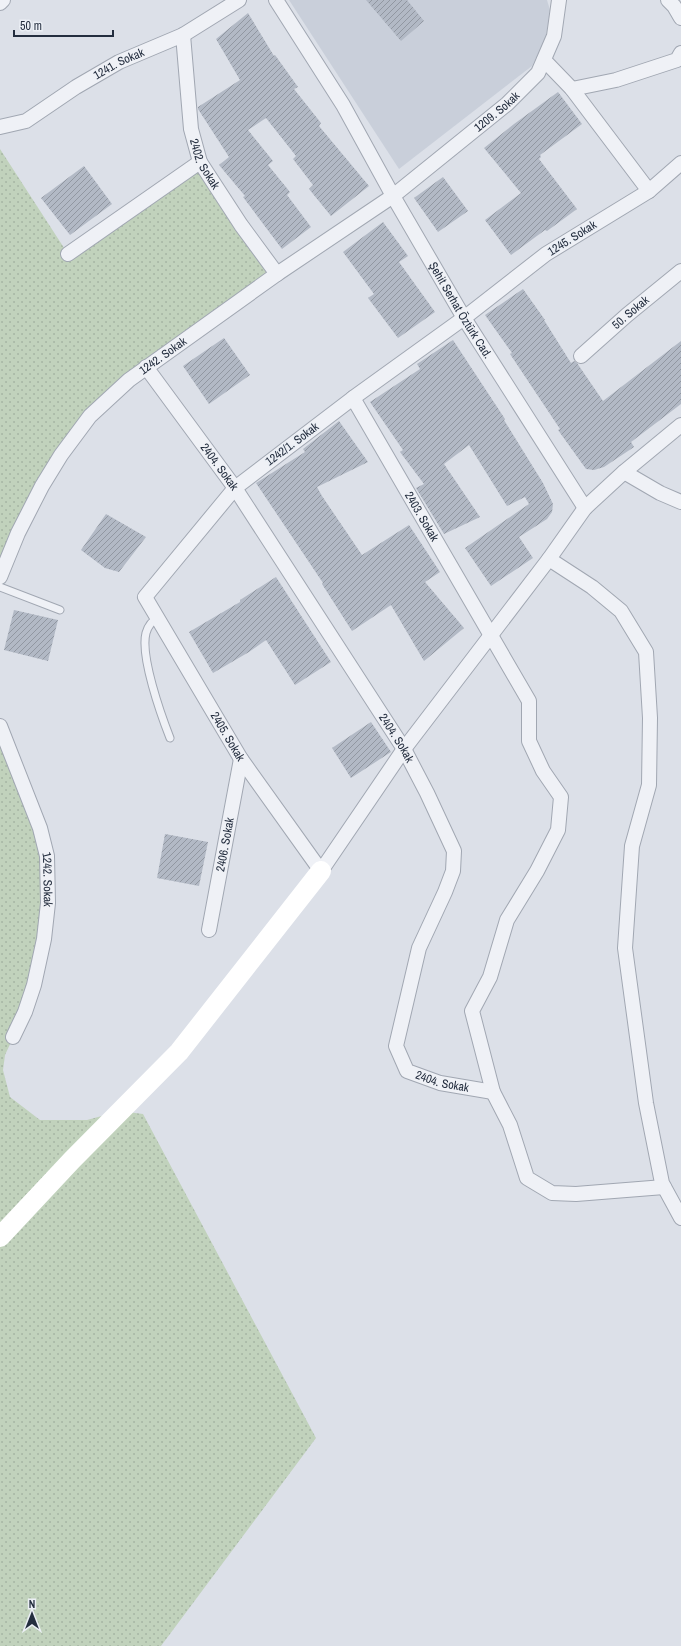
<svg xmlns="http://www.w3.org/2000/svg" width="681" height="1646" viewBox="0 0 681 1646" font-family="'Archivo Narrow',sans-serif">
<style>
.built{fill:#c9cfda}
.grass{fill:url(#grass-dots)}
.building{fill:url(#building-hatch)}
.lines{fill:none;stroke-linecap:round;stroke-linejoin:round}
.lane-casing{stroke:#a1a7b2;stroke-width:9}
.street-casing{stroke:#a1a7b2;stroke-width:16}
.lane{stroke:#eff1f6;stroke-width:7}
.street{stroke:#eff1f6;stroke-width:14}
.secondary{stroke:#fff;stroke-width:20}
.labels{text-anchor:middle;stroke-width:3;stroke-linejoin:round;paint-order:stroke}
.street-label{font-size:12px;fill:#242e3f;stroke:#ebeff5}
</style>
<defs>
<pattern id="grass-dots" width="8" height="8" patternUnits="userSpaceOnUse"><rect width="8" height="8" fill="#c1d2bc"/><path d="M2 2h.1M6 6h.1" fill="none" stroke="#a6b5a3" stroke-width="1.8" stroke-linecap="round"/></pattern>
<pattern id="building-hatch" width="6" height="6" patternUnits="userSpaceOnUse"><rect width="6" height="6" fill="#b2b9c5"/><path d="M-1 1l2-2M0 6l6-6M5 7l2-2" fill="none" stroke="#9197a1"/></pattern>
</defs>
<rect width="100%" height="100%" fill="#dce0e8"/>
<path class="built" d="M289,0H547L550,10L546,37L532,66L399,169Z"/>
<path class="grass" d="M0,149L68,254L200,162L277,274L146,367L61,455L0,577Z
M0,726L40,828L48,903L25,1012L5,1055L3,1070L10,1097L40,1120H87L120,1111L143,1114L316,1438L161,1646H0Z"/>
<path class="building" d="M366,0H407L424,21L401,41Z
M248,13L274,56L275,55L298,87L294,89L321,123L319,126L369,186L331,216L309,189L313,185L293,159L296,156L266,118L248,130L273,161L268,165L290,192L287,195L311,227L282,249L243,197L245,196L219,165L229,157L198,109V107L240,80L216,39Z
M558,92L582,124L540,155L541,157L539,159L577,209L547,231L545,230L511,255L485,220L521,193L484,148L514,124Z
M84,166L112,204L70,235L41,198Z
M443,177L468,211L438,232L414,198Z
M383,222L408,256L399,262L435,312L398,338L368,298L374,294L343,252Z
M523,289L545,320H544L571,363L574,361L577,363L603,401L681,341V404L631,442L634,447L604,467L594,470L586,469L558,430L560,429L510,354L512,353L485,315Z
M224,338L250,375L209,404L183,366Z
M453,340L505,419L504,420L543,483L553,504L552,512L547,519L519,537L533,558L491,586L465,548L529,504L525,497L507,506L469,445L444,464L480,517L444,534L416,488L424,484L400,452L403,450L370,402L420,369L417,364Z
M339,421L368,462L317,487L322,496L362,555L409,525L440,572L425,582L464,628L424,661L391,605L352,631L322,584L323,583L256,483L305,452L303,449Z
M106,514L146,537L119,572L105,568L81,550Z
M276,577L331,662L295,685L266,640L249,652L213,673L189,632L240,602V600Z
M14,610L58,620L48,661L4,650Z
M371,722L391,752L351,778L332,748Z
M165,834L208,842L199,886L157,878Z"/>
<g class="lines">
<g class="lane-casing">
<path id="lane" d="M0,587L60,610
M159,617C153,620 148,626 146,633C140,656 161,715 170,738"/>
</g>
<g class="street-casing">
<g id="street">
<path id="s1" d="M276,0L343,105L393,196L464,318L585,508"/>
<path d="M668,0L674,6L681,18"/>
<path d="M0,3L3,0"/>
<path id="s2" d="M183,35L191,129L200,162L241,225L277,274"/>
<path d="M544,60L572,89L649,191"/>
<path d="M572,89L616,80L677,60L681,53"/>
<path id="s3" d="M0,127L26,121L76,87L119,62L183,35L239,0"/>
<path id="s4" d="M681,163L649,191L546,254L464,318L353,398L235,488L145,597L241,759L321,871L404,749L549,559L585,508L624,472L681,425"/>
<path d="M68,254L200,162"/>
<path id="s5" d="M581,356L627,315L681,271"/>
<path id="s6" d="M146,367L235,488L404,749L427,793L454,851L453,871L445,892L419,948L396,1046L407,1071L440,1083L493,1092"/>
<path id="s7" d="M353,398L529,701V741L543,771L561,797L558,830L537,871L507,920L490,977L472,1011L493,1092L510,1125L527,1178L552,1193L576,1194L664,1187"/>
<path d="M624,472L660,493L681,502"/>
<path d="M549,559L592,587L621,611L646,652L650,718L649,785L632,846L625,948L646,1103L662,1183L681,1218"/>
<path id="s8" d="M0,577L18,533L42,486L61,455L90,416L129,380L277,274L393,196L507,104L538,73L554,36L559,0"/>
<path id="s9" d="M0,726L40,828L47,856L48,903L44,939L34,985L25,1012L13,1037"/>
<path id="s10" d="M209,930L241,759"/>
</g>
</g>
<use href="#lane" class="lane"/>
<use href="#street" class="street"/>
<path class="secondary" d="M0,1237L72,1160L179,1052L321,871"/>
</g>
<g class="labels">
<g class="street-label">
<text dy="4" stroke="none"><textPath href="#s3" startOffset="136">1241. Sokak</textPath></text>
<text dy="4" stroke="none"><textPath href="#s8" startOffset="694">1209. Sokak</textPath></text>
<text dy="4" stroke="none"><textPath href="#s2" startOffset="132">2402. Sokak</textPath></text>
<text transform="translate(572 238) rotate(-32)" y="4">1245. Sokak</text>
<text dy="4" stroke="none"><textPath href="#s1" startOffset="361">Şehit Serhat Öztürk Cad.</textPath></text>
<text dy="4" stroke="none"><textPath href="#s5" startOffset="66">50. Sokak</textPath></text>
<text dy="4" stroke="none"><textPath href="#s8" startOffset="280">1242. Sokak</textPath></text>
<text transform="translate(292 444) rotate(-37)" y="4">1242/1. Sokak</text>
<text dy="4" stroke="none"><textPath href="#s6" startOffset="124">2404. Sokak</textPath></text>
<text dy="4" stroke="none"><textPath href="#s7" startOffset="137">2403. Sokak</textPath></text>
<text dy="4" stroke="none"><textPath href="#s4" startOffset="856">2405. Sokak</textPath></text>
<text dy="4" stroke="none"><textPath href="#s6" startOffset="448">2404. Sokak</textPath></text>
<text dy="4" stroke="none"><textPath href="#s10" startOffset="87">2406. Sokak</textPath></text>
<text dy="4" stroke="none"><textPath href="#s9" startOffset="162">1242. Sokak</textPath></text>
<text dy="4" stroke="none"><textPath href="#s6" startOffset="844">2404. Sokak</textPath></text>
</g>
</g>
<g transform="translate(32 1614)" stroke="#ebeff5" stroke-width="3" paint-order="stroke">
<path d="M0-3L7 15L0 10L-7 15Z" fill="#242e3f"/>
<text y="-6" font-size="11" font-weight="bold" text-anchor="middle" fill="#242e3f">N</text>
</g>
<path d="M14 30v6h99v-6" fill="none" stroke="#242e3f" stroke-width="2"/>
<text x="20" y="30" font-size="12" fill="#242e3f" stroke="#ebeff5" stroke-width="3" paint-order="stroke">50 m</text>
</svg>
